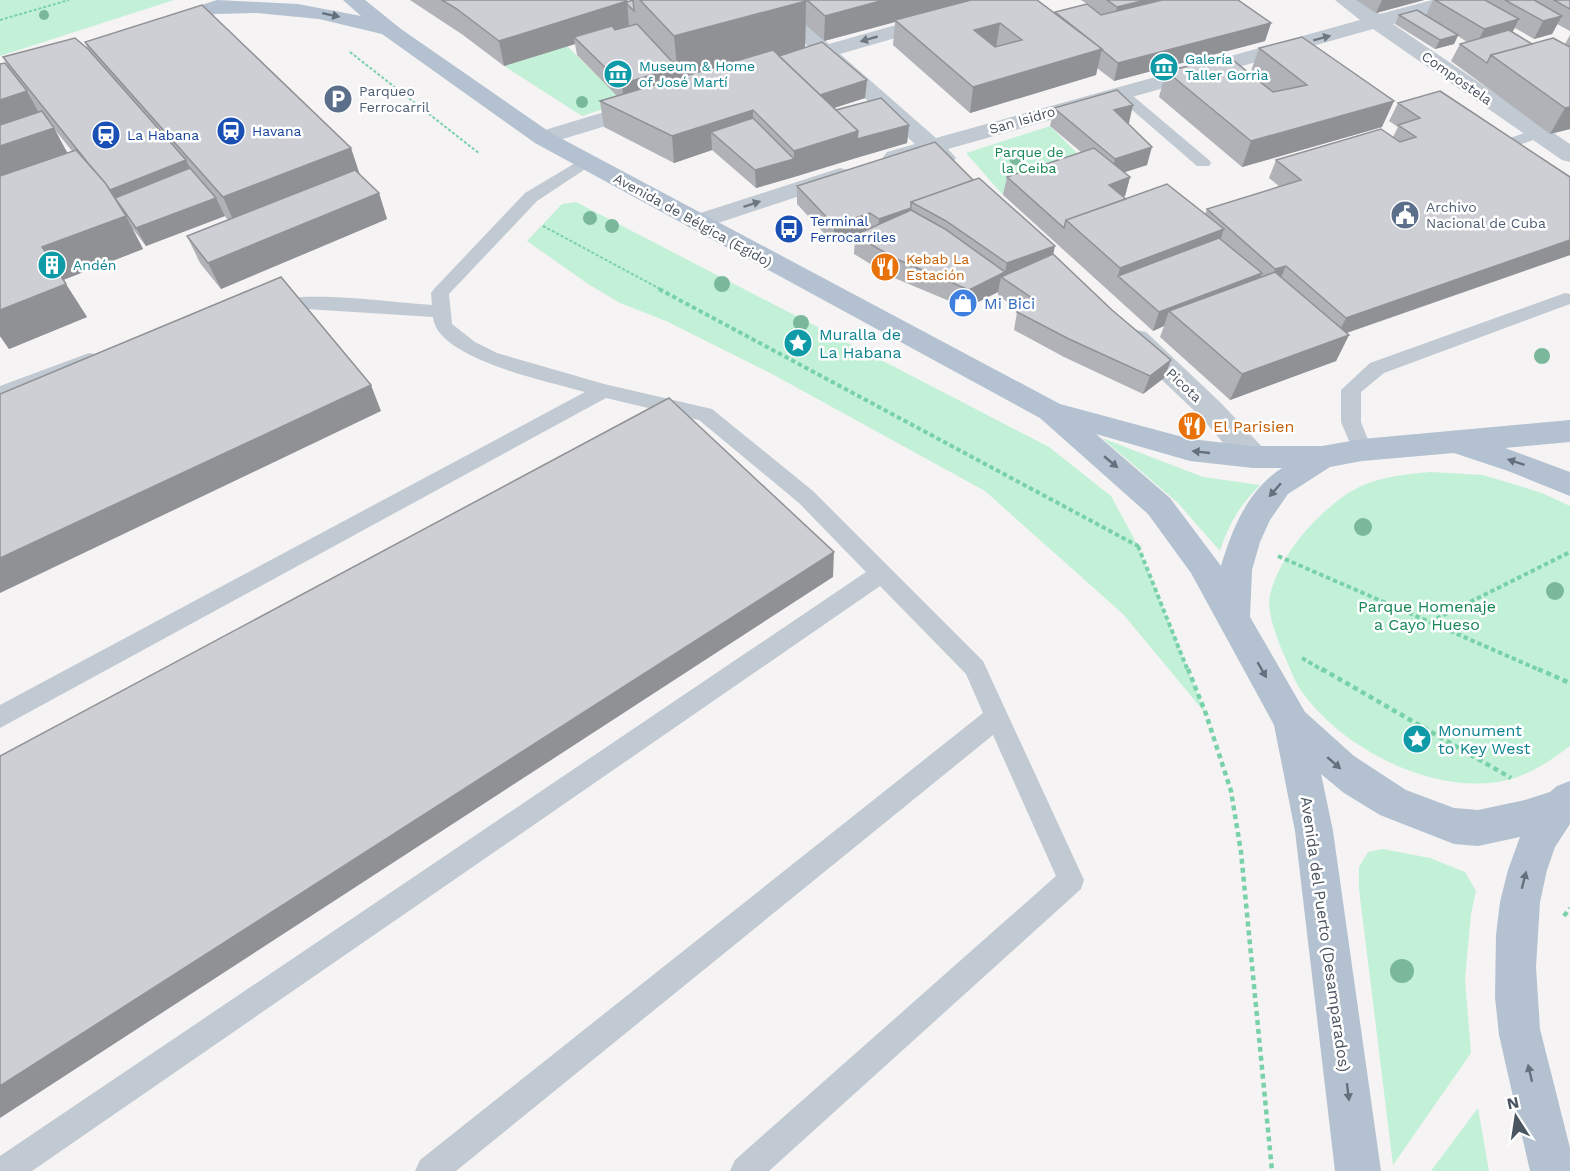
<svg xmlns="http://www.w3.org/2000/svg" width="1570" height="1171" viewBox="0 0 1570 1171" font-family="'Work Sans',sans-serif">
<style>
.green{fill:#c3f1d7}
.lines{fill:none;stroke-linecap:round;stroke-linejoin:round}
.path-far2{stroke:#79d1aa;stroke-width:2;stroke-dasharray:3 2;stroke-linecap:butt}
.path-far1{stroke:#79d1aa;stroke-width:4;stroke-dasharray:4.5 3;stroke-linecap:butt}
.path{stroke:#79d1aa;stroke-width:4.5;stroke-dasharray:5 4;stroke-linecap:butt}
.service{fill:#c1c9d2;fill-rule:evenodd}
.pedestrian{fill:#c1c9d2;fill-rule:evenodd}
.minor{fill:#c1c9d2;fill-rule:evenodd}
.primary{fill:#b3c1d1;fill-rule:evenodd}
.tree{fill:#7ab89c}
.wall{fill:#b0b2b7;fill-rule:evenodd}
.shaded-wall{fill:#909195}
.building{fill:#cdcfd5;stroke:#909195;stroke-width:1.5;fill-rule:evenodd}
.oneway{fill:#64707d}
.oneway2{fill:#6e7883}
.labels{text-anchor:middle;stroke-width:5;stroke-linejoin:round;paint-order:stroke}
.far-culture-label{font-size:14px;fill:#0d838f;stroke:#fff;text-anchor:start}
.far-street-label{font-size:14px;fill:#4a5561;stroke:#fff}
.far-service-label{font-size:14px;fill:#4e5e75;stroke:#fff;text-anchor:start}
.far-transit-label{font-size:14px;fill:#164399;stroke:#fff;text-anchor:start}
.far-park-label{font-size:14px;fill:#168754;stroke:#fff}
.far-food-label{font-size:14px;fill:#c56008;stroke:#fff;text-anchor:start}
.shop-label{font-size:16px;fill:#366cbe;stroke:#fff;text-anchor:start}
.culture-label{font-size:16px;fill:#0d838f;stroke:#fff;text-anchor:start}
.food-label{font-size:16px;fill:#c56008;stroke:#fff;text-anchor:start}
.park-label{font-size:16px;fill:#168754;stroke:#fff}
.street-label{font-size:16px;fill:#4a5561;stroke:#fff}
</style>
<rect width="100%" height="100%" fill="#f5f3f3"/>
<path class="green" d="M0,0H174L0,56Z
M567,46L624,102L582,116L504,66Z
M1050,126L1090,166L1003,195L966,153Z
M576,202L1049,447L1111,496L1138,546L1206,714L1123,614L985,491L772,374L666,321L620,303L588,284L527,241L562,204Z
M1102,438L1203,477L1260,485C1240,505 1229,523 1220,551L1177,502Z
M1431,472L1483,475L1542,493L1570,506V746C1553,759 1535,771 1515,778C1440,801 1339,749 1298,686C1293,677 1289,666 1285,657C1278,641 1266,612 1270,595C1276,570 1293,544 1311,525C1352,483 1373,477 1431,472Z
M1383,849L1430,858L1465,872L1476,891L1471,914L1465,979L1471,1053L1393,1165L1359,889V867L1368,852Z
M1478,1108L1489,1171H1431Z"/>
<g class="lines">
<path class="path-far2" d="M0,20L69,0
M350,52L480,154
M543,226L662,290"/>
<path class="path-far1" d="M659,289L1138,546L1142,545
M1138,546L1188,671
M1278,556L1542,671
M1430,622L1570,552
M1302,658L1324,671"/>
<path class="path" d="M1188,669L1206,714L1231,791L1241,852L1272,1171
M1322,669L1511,778
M1538,669L1570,683
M1564,916L1570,908"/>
<path class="service" d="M1121,88L1126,90L1209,160L1211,163L1209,166H1197L1116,96L1113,93L1116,90Z
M1536,129L1542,131L1544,134L1542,137L1501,151L1493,146L1495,143Z
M587,156L595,161L593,164L537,201L449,294L452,324L475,342L497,353L604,384L712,409L813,491L983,661L1084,880L1081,889L769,1171H730L735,1160L1056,876L993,735L456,1171H415L420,1160L983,713L966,674L880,586L32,1171H0V1156L866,572L799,503L699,420L606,398L0,728V705L585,392C551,382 436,359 433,317L306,309L273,312L267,310L264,306L267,302C309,290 386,302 432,305L431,293L434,289L525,193Z
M1565,293L1570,294V304L1384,373L1361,392V422L1372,450L1369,455L1362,457L1355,455L1341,422V390L1370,363Z
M89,353L96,354L99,359L96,364L0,400V386Z"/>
<path class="pedestrian" d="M644,100L652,102L655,107L652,112L543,145L535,143L531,138L535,133Z"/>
<path class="minor" d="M757,0H779L829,44L984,0H1016L1013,4L840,54L936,138L1360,20L1335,0H1358L1380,14L1432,0H1464L1461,4L1393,24L1570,144V162L1562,160L1373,29L948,149L956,158L952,163C941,166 936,163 927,155L895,164L887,162L883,157L887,152L915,144Z
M840,168L848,170L852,175L848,180L706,227L697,230L688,227L684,222L688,217Z
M1136,330L1146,332L1221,403L1264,449L1268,457L1264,465L1253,468L1242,465L1201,417L1126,346L1122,339L1126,332Z"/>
<path class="primary" d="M217,0L298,4L361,16L343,0H365L401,29L551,133L1060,404L1190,439L1253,446H1322L1362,439L1570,420V442L1505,448L1570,472V496L1508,471L1454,453L1362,461L1330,467L1288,494L1270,520L1260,542L1252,570L1250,617L1305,712L1354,756L1406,790L1454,808L1478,810L1525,800L1550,792L1557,786L1570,781V824L1555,847L1547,870L1540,902L1536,967L1540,1029L1570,1148V1171H1530L1499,1035L1495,997L1496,935L1500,902L1508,870L1520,837L1478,846L1454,844L1380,815L1344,793L1321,774L1333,831L1381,1171H1335L1295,831L1274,725L1191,573L1148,514L1040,418L535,143L382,34L319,19L257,13L215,14L165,29L158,27L155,23L158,19ZM1096,434L1190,461L1253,468H1282C1248,490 1232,529 1221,566L1170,498Z"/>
</g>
<g class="tree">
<circle cx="44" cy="15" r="5"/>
<circle cx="582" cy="102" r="6"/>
<circle cx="1016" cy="158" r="7"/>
<circle cx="590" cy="218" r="7"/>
<circle cx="612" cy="226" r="7"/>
<circle cx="722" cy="284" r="8"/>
<circle cx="801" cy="323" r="8"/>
<circle cx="1542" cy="356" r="8"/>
<circle cx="1363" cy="527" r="9"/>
<circle cx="1555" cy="591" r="9"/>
<circle cx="1402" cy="971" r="12"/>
</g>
<path class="wall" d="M410,0H625L627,2L633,0H1037L1055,14V12L1087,4L1081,0H1238L1271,23L1265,41L1114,81L1097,68L1096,75L970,113L893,45L895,22L824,41L806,25L805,47L867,80L865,98L834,108L836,110L909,125L907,143L856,158L794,177L756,188L712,150L674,163L604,127L600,101L617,96L577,55L575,44L504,66L463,35Z
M1356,0H1424L1376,13Z
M1433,0H1570V31L1557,24L1552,34L1534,39L1515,28L1512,32L1532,44H1565L1570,35V129L1550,134L1451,61L1460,44L1467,42L1458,36L1454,44L1435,49L1395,24L1399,15H1426Z
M85,42L351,148L359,174L379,193L387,219L221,289L200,263L187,236L228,220L224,215L225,216L146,246L132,228L143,249L63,280L87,317L9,349L0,336V64L8,66L3,57L88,49ZM55,130L72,151L67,153Z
M1259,48L1382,127L1242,167L1159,97L1166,71L1250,74Z
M1398,103L1570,177V255L1347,333L1349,335L1336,361L1230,400L1160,337L1164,326L1153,331L1003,195L1007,177L1081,152L1050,126L1054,108L1129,123L1128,124L1147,165L1124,172L1130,177L1125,196H1123L1126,199L1205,214L1207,209L1280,187L1269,178L1276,160L1393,137L1398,127L1389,121Z
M973,180L1053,254L1112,310L1171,360L1164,378L1143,394L1064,357L1014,330L1017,312L1019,311L998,295V292L966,308L892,277L854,254L855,236L834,244L797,204V186Z"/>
<path class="shaded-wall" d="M884,0H975L895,20V22L824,41L825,16Z
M1146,0H1201L1113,25L1117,7Z
M1382,0H1424L1376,13Z
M627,1L629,26L579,42L574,37L575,44L504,66L499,41Z
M806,1L805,50L624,102L622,84L677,67L674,36Z
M1562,16L1552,34L1534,39L1543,21Z
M1519,19L1510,37L1475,47L1484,29Z
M1000,23L996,48L974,30Z
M1271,23L1265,41L1114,81L1118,63Z
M1458,35L1454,44L1435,49L1440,40Z
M1102,49L1096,75L970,113L973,87Z
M867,80L865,98L815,114L816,96Z
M27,91L45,124L0,139V100Z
M1394,101L1382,127L1242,167L1251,141Z
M1133,105L1129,123L1110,128L1114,110Z
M1570,107V129L1550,134L1565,108Z
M753,110V136L711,132L712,150L674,163L672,136Z
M909,125L907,143L856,158L794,177L756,188L755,170L794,159V151L858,131Z
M54,128L68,154L0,178V146Z
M1152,147L1147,165L1110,177L1115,159Z
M351,148L362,181L238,231L223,197Z
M186,160L199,186L114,198L126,216L143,249L63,280L42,247L109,190Z
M1130,177L1125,196L1104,203L1109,185Z
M379,193L387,219L221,289L208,263Z
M216,198L225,216L146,246L136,228Z
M911,208L909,227L877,237L879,219Z
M870,213L868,231L834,244V225Z
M1224,229L1215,255L1118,276L1120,268Z
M1570,240V255L1337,336L1346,318Z
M1055,246L1049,273L1001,277L998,292L966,308L969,290L1005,272L1007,263Z
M1286,266L1278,284L1268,287L1275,269Z
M1262,273L1255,291L1169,311L1164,326L1153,331L1159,312Z
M66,284L87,317L9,349L0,336V310Z
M1349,335L1336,361L1230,400L1242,374Z
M1171,360L1164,378L1143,394L1150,376Z
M371,385L381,411L0,593V558Z
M834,552L833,577L0,1118V1086Z"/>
<path class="building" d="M442,0H625L627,1L499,41L457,9Z
M633,0L634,11L627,4V2Z
M640,0H805L806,1L674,36Z
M807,0H884L825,16Z
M971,0H1037L1102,49L973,87L895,20ZM1000,23L1022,40L995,47L974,30Z
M1107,0H1146L1117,7Z
M1162,0H1238L1271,23L1118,63L1101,49H1102L1055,12L1087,4L1101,15Z
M1435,0H1485L1519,19L1484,29Z
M1505,0H1534L1562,16L1543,21Z
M1554,0H1570V9Z
M202,5L351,148L223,197L85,42Z
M1417,10L1458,35L1440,40L1399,15Z
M637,24L677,67L622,84L574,37L612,26L615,30Z
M1509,30L1532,44L1491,55L1487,63L1460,44Z
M1302,37L1394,101L1251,141L1166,71L1229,57L1273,92L1307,85L1259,48Z
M75,38L88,49L186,160L110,190L106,184L88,163L3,57Z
M1553,38L1570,47V107L1565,108L1491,55Z
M822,42L867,80L820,95L779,56Z
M773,50L858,131L794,151L753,110L672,136L600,101Z
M5,63L27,91L0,100V64Z
M1117,90L1133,105L1114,110L1152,147L1115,159L1054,108Z
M1440,91L1570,177V240L1346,318L1286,266L1275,269L1207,209L1301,180L1276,160L1381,129L1400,142L1416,137L1398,125L1420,118L1398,103Z
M881,98L909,125L857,139L858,131L836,110Z
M42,111L54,128L0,146V125Z
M753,118L794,159L755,170L711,132Z
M935,142L973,180L911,202V208L879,219L870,213L834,225L797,186Z
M1094,148L1130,177L1109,185L1126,199L1066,220L1064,228L1007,177Z
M76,150L106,184L126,216L42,247L66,284L0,310V176Z
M190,168L216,198L136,228L115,198Z
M355,170L379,193L208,263L187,236Z
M979,178L1055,246L1007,263L946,221L911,202Z
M1167,184L1224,229L1120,268L1066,220Z
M911,210L945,229L1005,272L969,290L894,258L855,235Z
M1219,238L1262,273L1159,312L1118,276Z
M1053,254L1112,310L1171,360L1150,376L1069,339L1017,312L1032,298L1001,277Z
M1275,272L1349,335L1242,374L1169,311Z
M281,277L371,385L0,558V394Z
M669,398L834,552L0,1086V756Z"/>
<defs><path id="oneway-solid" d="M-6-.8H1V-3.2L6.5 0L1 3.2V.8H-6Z" transform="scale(1.5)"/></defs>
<g class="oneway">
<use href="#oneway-solid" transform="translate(331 15) rotate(12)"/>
<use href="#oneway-solid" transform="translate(1201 452) rotate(-174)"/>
<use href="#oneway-solid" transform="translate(1111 462) rotate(40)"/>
<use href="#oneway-solid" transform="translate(1516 462) rotate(-162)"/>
<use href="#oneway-solid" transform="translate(1275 490) rotate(131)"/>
<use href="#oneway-solid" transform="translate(1262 670) rotate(60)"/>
<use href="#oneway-solid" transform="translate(1334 763) rotate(41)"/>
<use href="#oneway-solid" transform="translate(1524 880) rotate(-76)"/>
<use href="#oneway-solid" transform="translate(1530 1073) rotate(-103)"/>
<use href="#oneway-solid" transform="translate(1348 1092) rotate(83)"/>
</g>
<g class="oneway2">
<use href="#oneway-solid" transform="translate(1322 38) rotate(-15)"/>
<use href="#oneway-solid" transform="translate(869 39) rotate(164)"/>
<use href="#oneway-solid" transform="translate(752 204) rotate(-18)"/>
</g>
<defs>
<g id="museum-disc" transform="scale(1.5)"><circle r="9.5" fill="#0f9aa8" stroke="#fff"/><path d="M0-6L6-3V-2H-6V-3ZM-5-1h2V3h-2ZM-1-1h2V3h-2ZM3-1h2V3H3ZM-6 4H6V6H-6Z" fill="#fff"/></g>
<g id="parking-disc" transform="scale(1.5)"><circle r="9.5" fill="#5c6f8a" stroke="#fff"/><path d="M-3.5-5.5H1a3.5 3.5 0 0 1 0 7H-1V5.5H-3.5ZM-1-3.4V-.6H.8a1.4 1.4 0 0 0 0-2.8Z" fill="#fff"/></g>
<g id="station-disc" transform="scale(1.5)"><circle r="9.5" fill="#1a4fb4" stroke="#fff"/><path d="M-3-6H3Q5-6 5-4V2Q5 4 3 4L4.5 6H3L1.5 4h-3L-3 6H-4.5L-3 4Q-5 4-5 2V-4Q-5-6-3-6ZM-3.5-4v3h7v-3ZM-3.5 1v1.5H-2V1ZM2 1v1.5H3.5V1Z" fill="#fff"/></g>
<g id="civic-disc" transform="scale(1.5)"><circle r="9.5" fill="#5c6f8a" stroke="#fff"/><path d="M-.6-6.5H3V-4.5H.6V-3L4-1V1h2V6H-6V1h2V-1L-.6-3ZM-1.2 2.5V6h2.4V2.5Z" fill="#fff"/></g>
<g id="bus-disc" transform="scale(1.5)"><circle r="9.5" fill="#1a4fb4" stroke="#fff"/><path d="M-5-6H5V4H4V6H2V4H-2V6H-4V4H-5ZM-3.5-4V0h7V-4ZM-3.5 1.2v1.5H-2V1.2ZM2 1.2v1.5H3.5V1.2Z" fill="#fff"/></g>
<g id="building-disc" transform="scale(1.5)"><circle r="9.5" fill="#0f9aa8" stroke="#fff"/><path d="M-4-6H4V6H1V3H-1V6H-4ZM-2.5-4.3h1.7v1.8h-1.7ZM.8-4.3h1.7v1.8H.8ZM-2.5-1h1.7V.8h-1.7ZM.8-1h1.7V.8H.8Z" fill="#fff"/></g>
<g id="restaurant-disc" transform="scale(1.5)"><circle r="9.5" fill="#e8710a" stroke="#fff"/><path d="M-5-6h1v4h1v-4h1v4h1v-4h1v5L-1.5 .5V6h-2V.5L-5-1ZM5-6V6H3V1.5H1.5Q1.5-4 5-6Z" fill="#fff"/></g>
<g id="shop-disc" transform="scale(1.5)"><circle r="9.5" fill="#3f7fe0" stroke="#fff"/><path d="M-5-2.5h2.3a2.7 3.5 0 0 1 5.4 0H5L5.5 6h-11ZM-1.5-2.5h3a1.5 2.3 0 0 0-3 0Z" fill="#fff"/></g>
<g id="sight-disc" transform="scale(1.5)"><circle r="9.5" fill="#0f9aa8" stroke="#fff"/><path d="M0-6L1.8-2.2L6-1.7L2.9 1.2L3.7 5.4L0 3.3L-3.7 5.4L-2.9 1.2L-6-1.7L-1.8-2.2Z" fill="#fff"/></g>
</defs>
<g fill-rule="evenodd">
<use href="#museum-disc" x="1164" y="67"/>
<use href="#museum-disc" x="618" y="74"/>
<use href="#parking-disc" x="338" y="99"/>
<use href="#station-disc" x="231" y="131"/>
<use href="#station-disc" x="106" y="135"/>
<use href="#civic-disc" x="1405" y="215"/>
<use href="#bus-disc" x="789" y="229"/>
<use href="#building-disc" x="52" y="265"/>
<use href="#restaurant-disc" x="885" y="267"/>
<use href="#shop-disc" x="963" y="303"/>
<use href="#sight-disc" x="798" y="343"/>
<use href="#restaurant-disc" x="1192" y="426"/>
<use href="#sight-disc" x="1417" y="739"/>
</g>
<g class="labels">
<g class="far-culture-label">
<text x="1185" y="64">Galería<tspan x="1185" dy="16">Taller Gorrìa</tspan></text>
<text x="639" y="71">Museum &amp; Home<tspan x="639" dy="16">of José Martí</tspan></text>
<text x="73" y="270">Andén</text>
</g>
<g class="far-street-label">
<text transform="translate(1457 78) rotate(35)" y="5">Compostela</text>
<text transform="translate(1022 120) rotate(-16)" y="5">San Isidro</text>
<text transform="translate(693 220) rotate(29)" y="5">Avenida de Bélgica (Egido)</text>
<text transform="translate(1184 385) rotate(43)" y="5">Picota</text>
</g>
<g class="far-service-label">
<text x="359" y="96">Parqueo<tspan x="359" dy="16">Ferrocarril</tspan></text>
<text x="1426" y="212">Archivo<tspan x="1426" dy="16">Nacional de Cuba</tspan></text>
</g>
<g class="far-transit-label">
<text x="252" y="136">Havana</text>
<text x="127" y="140">La Habana</text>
<text x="810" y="226">Terminal<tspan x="810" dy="16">Ferrocarriles</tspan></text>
</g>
<g class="far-park-label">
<text x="1029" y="157">Parque de<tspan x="1029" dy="16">la Ceiba</tspan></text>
</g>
<g class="far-food-label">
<text x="906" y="264">Kebab La<tspan x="906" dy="16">Estación</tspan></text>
</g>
<g class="shop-label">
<text x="984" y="309">Mi Bici</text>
</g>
<g class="culture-label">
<text x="819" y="340">Muralla de<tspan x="819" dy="18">La Habana</tspan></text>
<text x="1438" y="736">Monument<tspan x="1438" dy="18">to Key West</tspan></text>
</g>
<g class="food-label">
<text x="1213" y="432">El Parisien</text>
</g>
<g class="park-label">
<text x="1427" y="612">Parque Homenaje<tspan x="1427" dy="18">a Cayo Hueso</tspan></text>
</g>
<g class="street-label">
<text transform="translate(1326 934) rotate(82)" y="6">Avenida del Puerto (Desamparados)</text>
</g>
</g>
<g transform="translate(1516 1117) rotate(348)" stroke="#ffffff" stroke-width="4.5" paint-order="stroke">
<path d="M0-4.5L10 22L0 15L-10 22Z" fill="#4a5561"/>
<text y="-9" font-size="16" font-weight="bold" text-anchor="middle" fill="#4a5561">N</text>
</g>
</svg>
